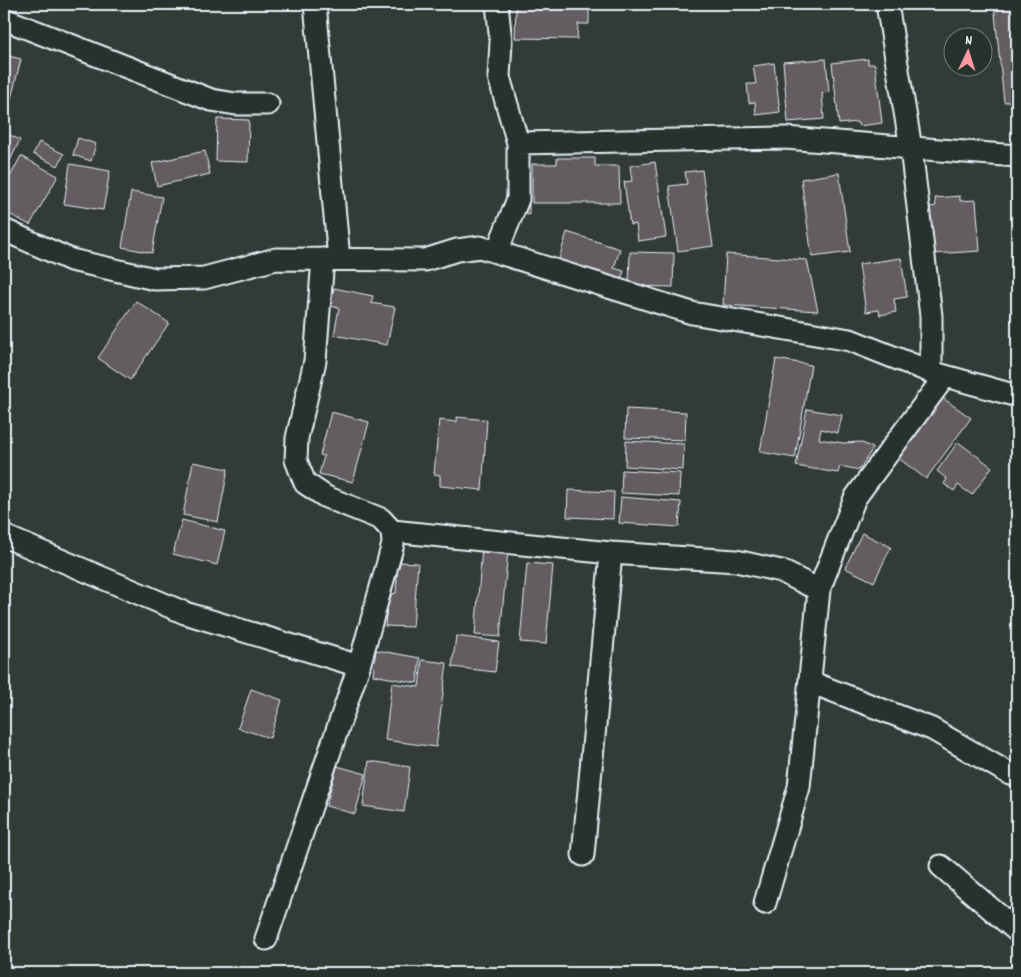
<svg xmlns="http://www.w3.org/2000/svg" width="1021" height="977" viewBox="0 0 1021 977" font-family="Dekko,sans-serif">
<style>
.building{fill:#645b60;stroke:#e8f1f8}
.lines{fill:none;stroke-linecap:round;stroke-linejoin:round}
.street-casing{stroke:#e8f1f8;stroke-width:25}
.street{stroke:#26332d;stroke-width:21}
</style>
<rect width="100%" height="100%" fill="#323b37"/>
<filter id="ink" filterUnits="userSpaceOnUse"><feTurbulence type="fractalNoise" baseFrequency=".02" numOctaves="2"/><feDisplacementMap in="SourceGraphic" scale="10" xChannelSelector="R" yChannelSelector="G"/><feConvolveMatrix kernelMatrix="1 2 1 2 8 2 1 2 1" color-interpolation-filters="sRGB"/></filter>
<g filter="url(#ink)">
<path class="building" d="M516,4H589V24H578L577,39L515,38Z
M994,4H1017V101L1004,102Z
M4,55L21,59L7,115L4,114Z
M826,59L829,92L822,93L824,119L788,122L783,62Z
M868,59V64H875L882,123L859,126L857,122L839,124L832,63Z
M774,63L780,112L756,115L755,102L749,103L747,84H756L753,66Z
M217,119L249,120L248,162L216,161Z
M4,132L20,140L4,173Z
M78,138L96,144L91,161L73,155Z
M39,142L64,154L58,166L33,154Z
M205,151L210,174L157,186L152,163Z
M21,156L58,176L30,225L4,211V188Z
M557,158H595V166H619L620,203H532V164H557Z
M655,162L666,237L638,241L636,224L630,225L624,182L632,181L630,166Z
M70,164L110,171L103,210L64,204Z
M702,170L713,246L678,251L669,186L687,184L685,172Z
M839,173L850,252L812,257L801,179Z
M131,192L162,197L152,253L122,247Z
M960,196V201L976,200L980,251L933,254L930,207L936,206L935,198Z
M523,198H529V215L522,214Z
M567,232L620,249L614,268L624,271L619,285L557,266Z
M630,252L674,253L673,287L629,286Z
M726,254L807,260L818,311L723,305Z
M901,258L907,297L894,299L896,312L880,315L879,310L866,312L859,264Z
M334,288L373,296L371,303L395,307L387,345L334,335L339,308L330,306Z
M136,301L169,323L130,380L98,358Z
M776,359L811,365L795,458L760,452Z
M940,396L971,418L926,479L893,454Z
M626,409L686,412L685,440L625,438Z
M807,409L842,415L838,433L821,429L819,439L843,443L860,442L873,448L859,470L840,466L838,473L796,466Z
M331,412L369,422L353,482L319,474L324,456L320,455Z
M457,417L487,420L482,490L440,486V475L434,474L439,420L457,422Z
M626,441L684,444L683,470L625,466Z
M958,442L992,467L972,495L958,485L954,491L944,484L947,479L937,471Z
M193,462L228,469L218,522L183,515Z
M622,470L680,473L679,496L621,493Z
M568,490L614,492L613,519L567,517Z
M621,497L681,502L679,527L619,523Z
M182,520L225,531L217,565L173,554Z
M862,533L891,547L874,582L845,568Z
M482,548L508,550L500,637L475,635Z
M398,562L418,563L413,627L385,626L388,595L396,593Z
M527,563L553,565L546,644L520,642Z
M456,636L499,642L495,672L452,667Z
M376,650L420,658L417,683L373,675Z
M422,660L447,663L436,747L385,740L392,683L419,687Z
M251,689L282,700L270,738L238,728Z
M369,761L410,767L404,812L363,806Z
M337,766L366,774L355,814L326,806Z"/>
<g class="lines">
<g class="street-casing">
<path id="street" d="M315,4L339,259
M497,4L501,42L499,77L518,143V199L497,251
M887,4L911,148L931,316V372
M4,19L211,100L236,104H268
M518,143L785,138L1017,156
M4,230L71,260L155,279L204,278L276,259L425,260L457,250L480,247L692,313L850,340L931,372L1017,396
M392,531L611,553L736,561L781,571L819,590
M4,536L185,613L359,666
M810,682L932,729L1010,774
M583,855L611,553
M941,866L1017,931
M765,903L799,787L819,590L855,498L945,376
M266,939L359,666L393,544L392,531L381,519L326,497L305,483L296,460L297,438L315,361L323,259"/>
</g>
<use href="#street" class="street"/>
</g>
</g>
<rect width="1021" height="977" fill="none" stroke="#26332d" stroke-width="20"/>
<rect x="10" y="10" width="1001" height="957" fill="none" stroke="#e8f1f8" stroke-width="2" filter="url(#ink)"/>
<g transform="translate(968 52) rotate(4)"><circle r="24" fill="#26332d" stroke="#747f7e"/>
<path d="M0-4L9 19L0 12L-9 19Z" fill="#ff9aa2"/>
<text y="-8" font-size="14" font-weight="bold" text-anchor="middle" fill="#e8f1f8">N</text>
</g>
</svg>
